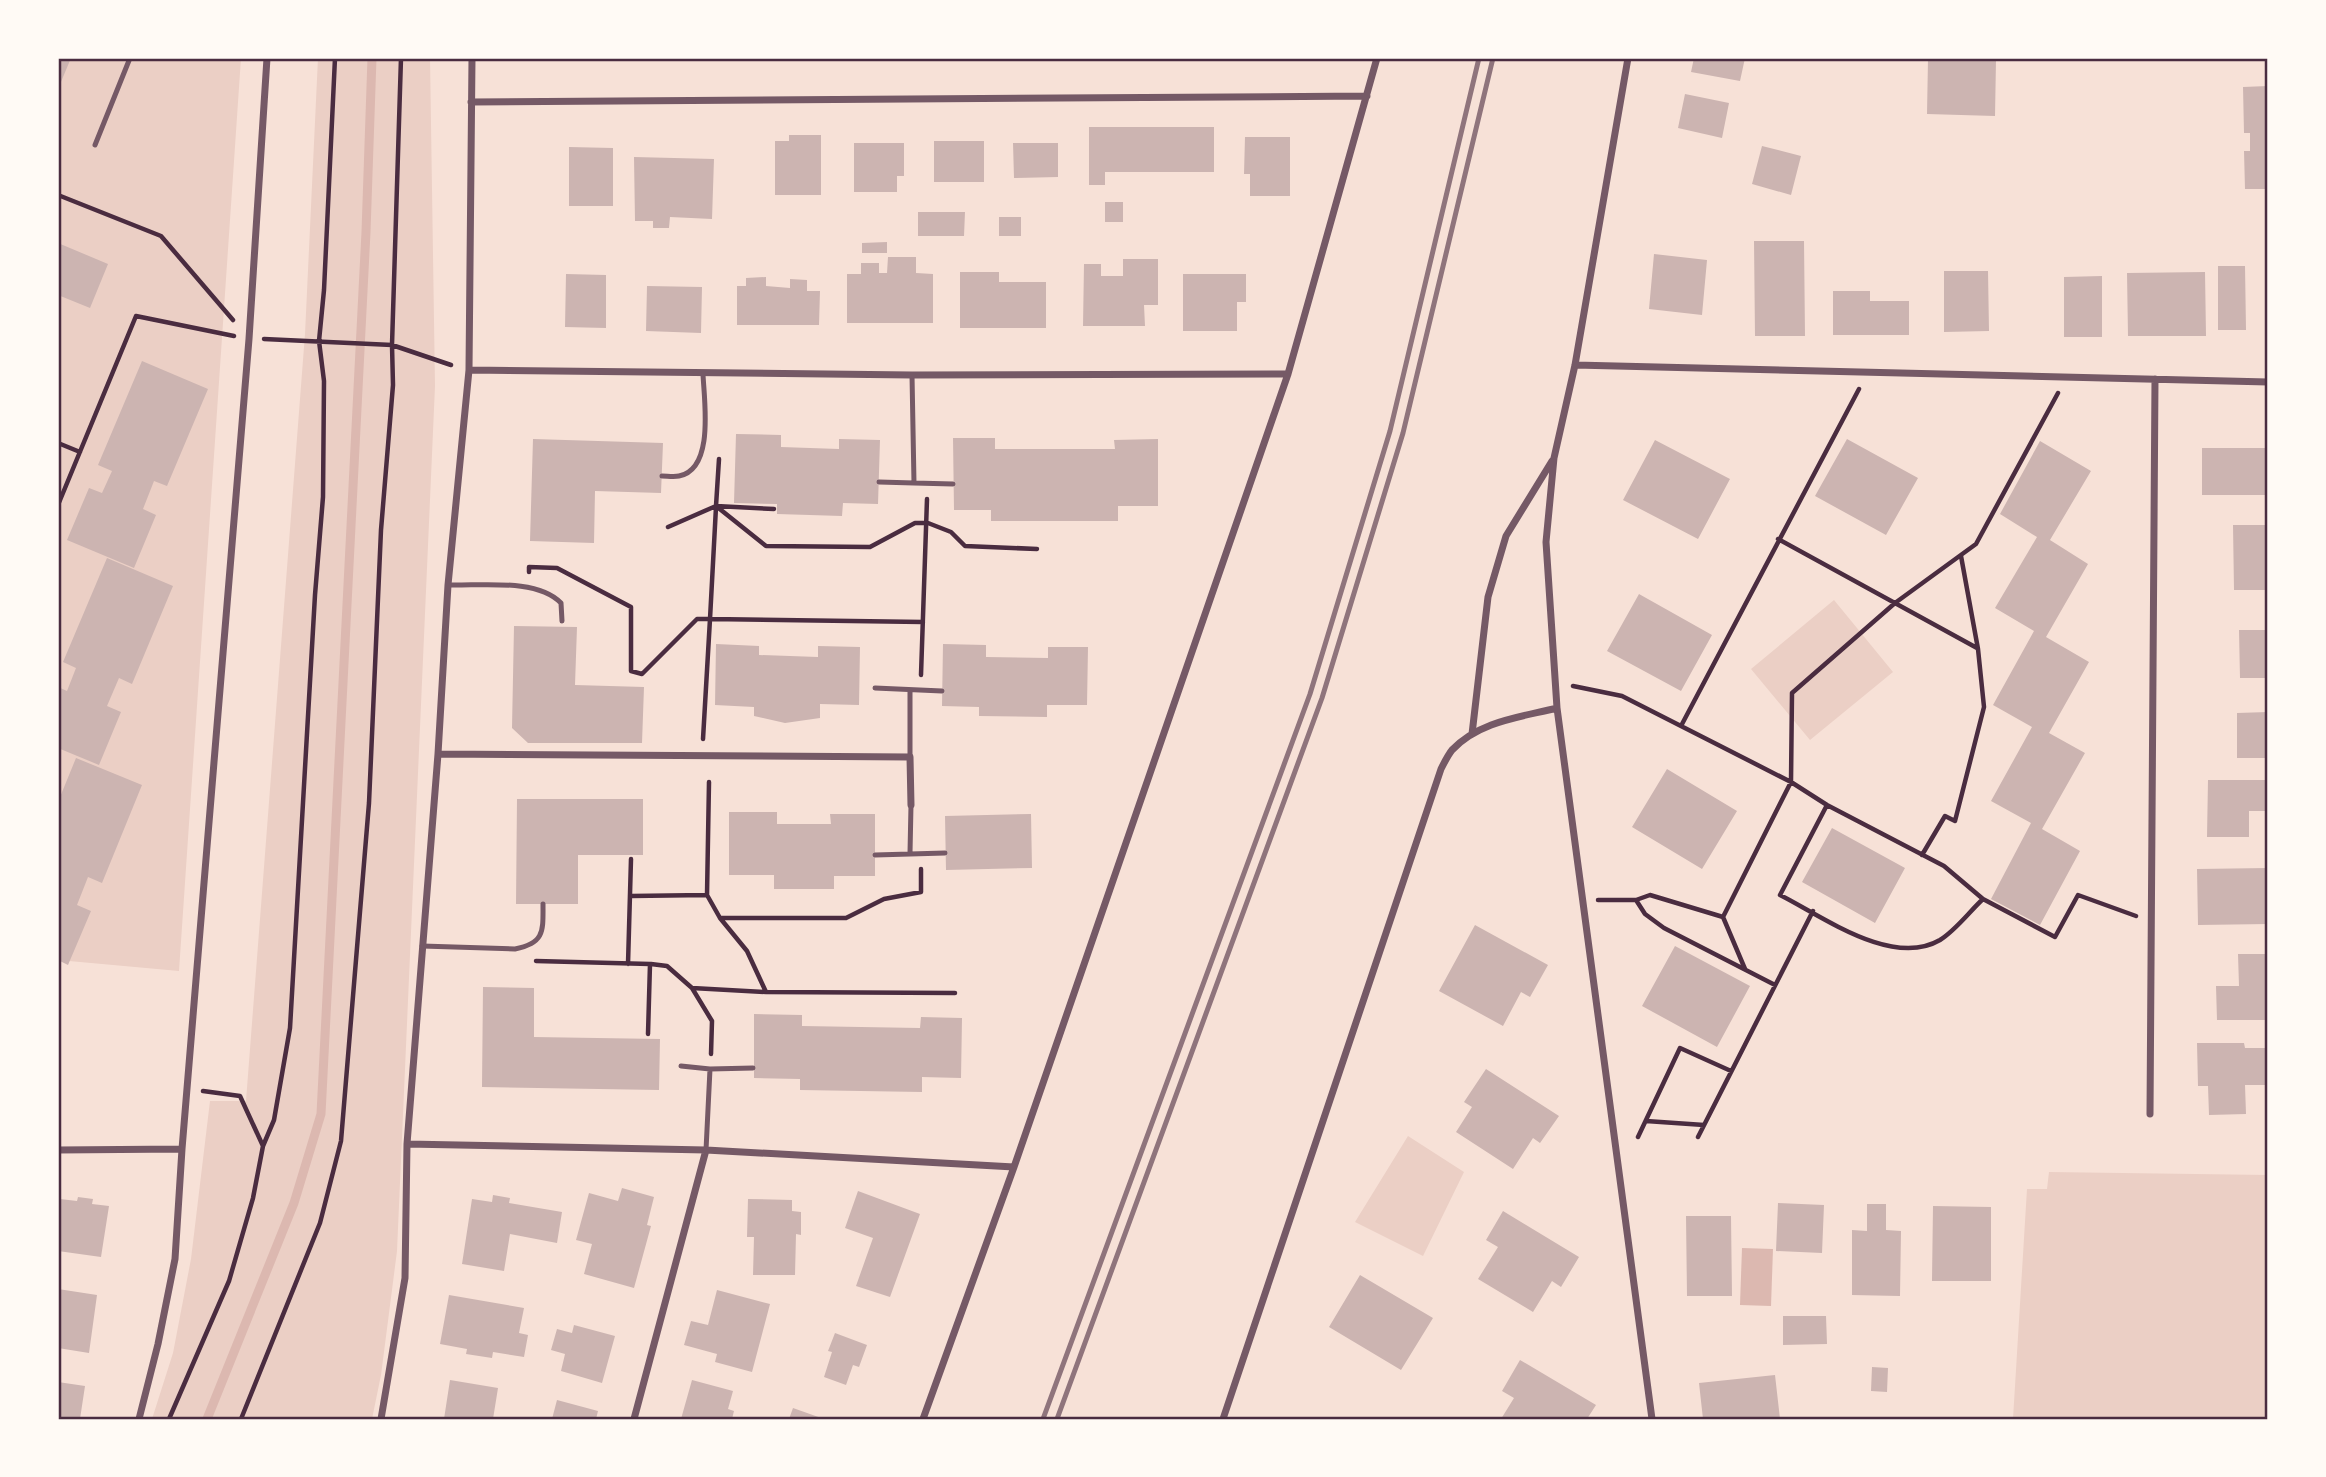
<svg xmlns="http://www.w3.org/2000/svg" width="2326" height="1477" viewBox="0 0 2326 1477" font-family="Helvetica,sans-serif">
<style>
.green{fill:#ebcfc5}
.water{fill:#dcb8b0}
.lines{fill:none;stroke-linecap:round;stroke-linejoin:round}
.stream{stroke:#dcb8b0;stroke-width:9}
.building{fill:#ccb4b1}
.path{stroke:#4a2c40;stroke-width:4.5}
.service{stroke:#755966;stroke-width:5}
.minor{stroke:#755966;stroke-width:7}
.rail{stroke:#8f747c;stroke-width:5}
.neatline{fill:none;stroke:#4a2c40;stroke-width:2.5}
</style>
<rect width="100%" height="100%" fill="#f7e1d7"/>
<path class="green" d="M58,58H241L179,971L58,960Z
M318,58H430L435,386L397,1251L381,1375L372,1419H152L173,1353L191,1259L210,1101H246L305,334Z
M1834,600L1893,672L1810,740L1751,669Z
M1408,1136L1464,1172L1423,1256L1355,1222Z
M2049,1172L2268,1175V1419H2013L2027,1189H2047Z"/>
<path class="water" d="M1742,1248L1773,1249L1771,1306L1740,1305Z"/>
<g class="lines">
<path class="stream" d="M207,1419L294,1203L321,1114L366,232L372,58"/>
</g>
<path class="building" d="M58,58H71L58,89Z
M1694,58H1745L1740,81L1691,72Z
M1928,59L1996,60L1995,116L1927,114Z
M2268,86V189H2245L2244,151H2250V133H2244L2243,87Z
M1685,94L1729,103L1722,138L1678,128Z
M1089,127H1214V172H1105V185H1089Z
M789,135H821V195H775V141H789Z
M1245,137H1290V196H1250V174H1244Z
M934,141H984V182H934Z
M854,143H904V176H897V192H854Z
M1013,143H1058V177L1014,178Z
M1762,146L1801,156L1791,195L1752,184Z
M569,147L613,148V206H569Z
M634,157L714,159L712,219L670,217L669,228H653V221H635Z
M1105,202H1123V222H1105Z
M918,212H965L964,236H918Z
M999,217H1021V236H999Z
M1754,241H1804L1805,336H1755Z
M887,242V253H862V243Z
M58,243L108,264L90,308L58,295Z
M1654,254L1707,260L1702,315L1649,309Z
M888,257H916V273L933,274V323H847V274H861V263H879V273H887Z
M1123,259H1158V305H1144L1145,326H1083L1084,264H1101V276H1123Z
M2218,266H2245L2246,330H2218Z
M1944,271H1988L1989,331L1944,332Z
M960,272H999V282H1046V328H960Z
M2205,272L2206,336H2128L2127,273Z
M566,274L606,275V328L565,327Z
M1183,274H1246V302H1237V331H1183Z
M2102,276V337H2064V277Z
M766,277V286L790,288V279L807,280V291H820L819,325H737V286H746V278Z
M647,286L702,287L701,333L646,331Z
M1833,291H1870V301H1909V335H1833Z
M142,361L208,389L167,486L154,481L143,509L156,515L134,568L67,540L89,488L102,493L112,471L98,465Z
M736,434L781,435V447L839,449V439L880,440L878,504L843,503L842,516L777,514V504L734,503Z
M953,438H995V449H1115L1114,440L1158,439V506H1118V521H991V510H954Z
M533,439L663,443L661,493L595,491L594,543L530,541Z
M1847,439L1918,478L1886,535L1815,496Z
M1655,440L1730,479L1698,539L1623,500Z
M2040,441L2091,471L2050,540L2088,564L2046,637L2089,662L2049,733L2085,753L2042,829L2080,851L2040,925L1991,899L2031,823L1991,801L2032,727L1993,705L2034,631L1995,608L2037,537L2000,514Z
M2202,448H2268V495H2202Z
M2233,525H2268V590H2234Z
M107,558L173,586L132,684L119,678L107,706L121,712L99,765L58,748V687L67,691L76,668L63,662Z
M1639,594L1712,635L1681,691L1607,651Z
M514,626L577,627L575,685L644,687L642,743H528L512,728Z
M2239,630H2268V678H2240Z
M716,644L759,646V655L818,657V646L860,647L859,705L820,704V718L785,723L754,716V707L715,705Z
M943,644L986,645V657L1048,658V647H1088L1087,705H1047V717L979,716V707L942,706Z
M2268,712V758H2237V713Z
M76,758L142,785L102,883L88,877L77,905L91,911L68,965L58,960V802Z
M1667,769L1737,811L1702,869L1632,827Z
M2208,780H2268V811H2249V837H2207Z
M517,799H643V855H578V904H516Z
M729,812H777V824H831L830,814H875V876H834V889H774V875H729Z
M1031,814L1032,868L946,870L945,816Z
M1832,828L1905,868L1875,923L1802,882Z
M2268,868V924L2198,925L2197,869Z
M1475,925L1548,965L1530,997L1521,992L1503,1026L1439,991Z
M1675,946L1750,986L1717,1047L1642,1006Z
M2238,954H2268V1020H2217L2216,986H2239Z
M483,987L534,988V1037L660,1039L659,1090L482,1087Z
M754,1014L802,1015V1026L920,1028L921,1017L962,1018L961,1078L922,1077V1092L800,1090V1079L754,1078Z
M2197,1043H2244L2245,1048H2268V1085H2245L2246,1114L2209,1115L2208,1086H2198Z
M1486,1069L1559,1116L1540,1143L1533,1138L1513,1169L1456,1132L1472,1107L1464,1102Z
M622,1188L654,1197L647,1225L651,1226L634,1288L584,1274L592,1244L576,1240L589,1193L618,1201Z
M858,1191L920,1214L890,1297L856,1286L873,1238L845,1228Z
M493,1195L510,1198L509,1203L562,1212L557,1243L510,1234L504,1271L462,1264L472,1199L492,1202Z
M78,1197L93,1199L92,1204L109,1206L101,1257L58,1251L60,1199L77,1201Z
M748,1199L792,1200V1211L801,1212V1235L796,1234L795,1275H753L754,1237H747Z
M1778,1203L1824,1205L1822,1253L1776,1251Z
M1867,1204H1886V1230L1901,1231L1900,1296L1852,1295V1230L1867,1231Z
M1933,1206L1991,1207V1281H1932Z
M1503,1211L1579,1257L1561,1287L1552,1281L1533,1312L1478,1279L1498,1247L1486,1240Z
M1686,1216H1731L1732,1296H1687Z
M1360,1275L1433,1318L1401,1370L1329,1327Z
M58,1289L97,1295L89,1353L58,1348Z
M717,1290L770,1304L752,1372L715,1362L717,1354L684,1345L691,1321L708,1325Z
M449,1295L524,1308L519,1333L528,1335L524,1357L493,1352L492,1358L466,1354L467,1349L440,1344Z
M1783,1316H1826L1827,1344L1783,1345Z
M574,1325L615,1336L602,1383L561,1371L565,1354L551,1350L557,1329L572,1333Z
M835,1333L867,1345L859,1367L853,1365L846,1385L824,1377L832,1352L828,1351Z
M1520,1360L1596,1405L1587,1419H1501L1514,1398L1502,1391Z
M1872,1367L1888,1368L1887,1392L1871,1391Z
M1775,1375L1780,1419H1703L1699,1383Z
M450,1380L498,1388L493,1419H444Z
M692,1380L733,1391L728,1409L734,1411L732,1419H681Z
M58,1382L85,1386L80,1419H58Z
M557,1400L598,1411L596,1419H552Z
M793,1408L824,1419H789Z"/>
<g class="lines">
<path class="path" d="M58,195L161,236L233,320
M264,339L392,345L451,365
M58,443L80,452
M719,459L716,506L774,509
M58,505L136,316L234,336
M716,506L766,546L870,547L915,523H928L951,532L965,546L1037,549
M716,507L710,619L923,622
M668,527L716,506
M1778,539L1977,648
M529,572V567L557,568L631,607V671L642,674L697,619H710L703,739
M921,675L927,499
M1573,686L1622,696L1791,782L1827,805L1944,866L1983,899L2055,937L2078,895L2136,916
M1681,726L1859,389
M1827,805L1780,895C1822,916 1892,968 1940,940C1956,930 1969,912 1983,899
M1922,855L1945,816L1955,821L1984,707L1978,649L1961,556
M707,895L720,918H846L884,899L921,892V869
M631,896L707,895L709,782
M1598,900H1636L1650,895L1723,917L1745,969
M1636,900L1645,914L1664,928L1775,985
M1723,917L1791,782L1792,693L1895,603L1976,544L2058,393
M720,918L747,951L766,992
M536,961L650,964L648,1034
M628,964L631,859
M651,964L667,966L692,988L712,1021L711,1054
M692,988L766,992L955,993
M203,1091L240,1096L263,1146
M1646,1121L1704,1125
M1638,1137L1680,1048L1731,1071
M1698,1137L1813,911
M169,1419L229,1281L253,1198L263,1146L274,1120L290,1028L315,595L323,497L324,381L319,341L324,290L335,58
M241,1419L320,1223L341,1141L369,803L381,530L393,385L392,345L401,58"/>
<path class="service" d="M95,145L130,58
M662,476C667,476 674,477 679,476C715,469 704,400 703,374
M879,482L914,483L912,375
M914,483L953,484
M448,585C481,586 537,578 561,603L562,621
M875,688L942,691
M910,757V690
M910,853L911,805
M875,855L945,853
M422,946L515,949C545,943 543,931 543,904
M681,1066L710,1069L706,1150
M710,1069L753,1068"/>
<path class="minor" d="M1628,58L1575,365L1554,458L1546,542L1557,708L1652,1419
M471,102L1367,96
M1575,365L2268,382
M469,370L912,375L1288,374
M1472,734L1488,597L1506,536L1552,461
M438,754L910,757L911,805
M2150,1114L2155,379
M407,1144L706,1150L1014,1167
M58,1150L182,1149
M139,1419L158,1344L175,1259L182,1149L249,339L267,58
M381,1419L405,1278L407,1144L438,754L448,585L469,370L472,58
M634,1419L706,1150
M923,1419L1014,1167L1288,374L1377,58
M1223,1419L1441,769C1444,763 1448,755 1452,750C1479,721 1521,717 1557,708"/>
<path class="rail" d="M1043,1419L1310,694L1390,431L1479,58
M1057,1419L1322,698L1403,433L1493,58"/>
</g>
<rect width="2326" height="1477" fill="none" stroke="#fffaf5" stroke-width="119"/>
<rect x="60" y="60" width="2206" height="1358" class="neatline"/>
</svg>
